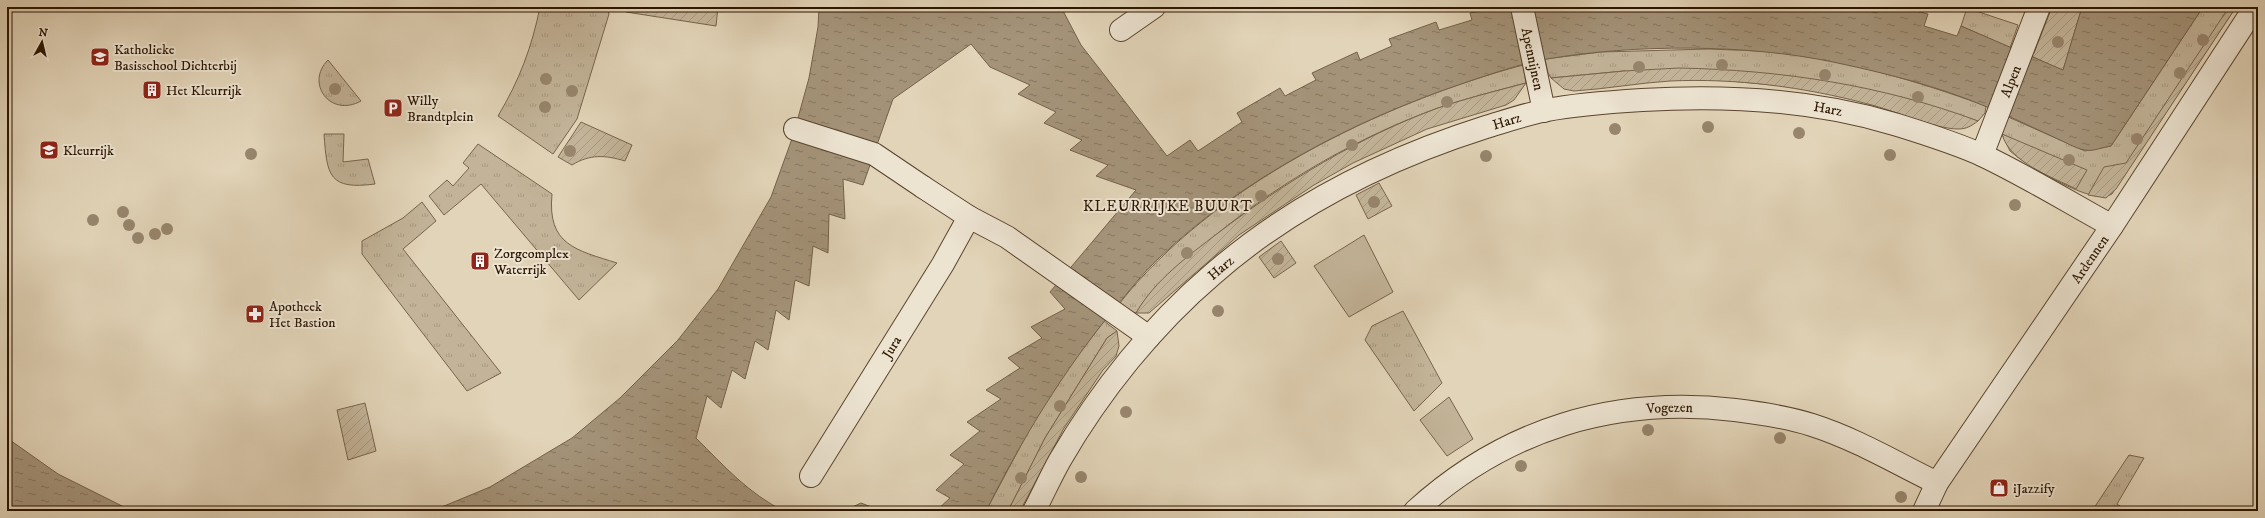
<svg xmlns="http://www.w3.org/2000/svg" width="2265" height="518" viewBox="0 0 2265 518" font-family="'IM FELL DW Pica',serif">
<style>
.grass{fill:url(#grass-tufts);stroke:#78644c}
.park{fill:#c3b499;stroke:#78644c}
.garden{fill:url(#garden-furrows);stroke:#78644c}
.water{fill:url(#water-ripples);stroke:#746149}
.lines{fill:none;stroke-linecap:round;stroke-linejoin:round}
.pedestrian-casing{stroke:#5a452e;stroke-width:24}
.minor-casing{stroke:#5a452e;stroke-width:24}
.pedestrian{stroke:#ece3d1;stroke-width:22}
.minor{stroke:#ece3d1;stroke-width:22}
.tree{fill:#97856c}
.labels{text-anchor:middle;stroke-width:4;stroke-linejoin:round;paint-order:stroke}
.poi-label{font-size:14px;fill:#2c1500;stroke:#ece3d1;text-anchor:start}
.street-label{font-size:14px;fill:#2c1500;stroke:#ece3d1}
.neighbourhood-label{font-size:15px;letter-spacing:1px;fill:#2c1500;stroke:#ece3d1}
</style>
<defs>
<pattern id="grass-tufts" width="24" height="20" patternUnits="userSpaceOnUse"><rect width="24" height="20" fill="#c3b499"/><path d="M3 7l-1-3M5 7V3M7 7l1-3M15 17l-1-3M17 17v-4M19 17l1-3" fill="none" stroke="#a89a82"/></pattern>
<pattern id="garden-furrows" width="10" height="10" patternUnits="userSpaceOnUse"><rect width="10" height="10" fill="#c3b499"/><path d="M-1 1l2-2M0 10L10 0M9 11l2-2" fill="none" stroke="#a89a82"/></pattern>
<pattern id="water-ripples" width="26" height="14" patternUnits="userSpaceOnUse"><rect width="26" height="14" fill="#a49379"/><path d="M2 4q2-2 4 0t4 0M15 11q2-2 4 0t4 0" fill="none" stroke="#867761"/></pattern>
</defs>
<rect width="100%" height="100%" fill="#e2d4b8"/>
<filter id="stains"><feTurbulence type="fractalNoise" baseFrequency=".005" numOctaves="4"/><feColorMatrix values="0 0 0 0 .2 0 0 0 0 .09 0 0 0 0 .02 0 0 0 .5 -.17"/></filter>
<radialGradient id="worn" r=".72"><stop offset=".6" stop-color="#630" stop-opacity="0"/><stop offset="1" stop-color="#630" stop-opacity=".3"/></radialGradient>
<path class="grass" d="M540,7H607L609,14L577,119L553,154L498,116C519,81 532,47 540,7Z
M2203,7H2236L2112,194C2092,206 2039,170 2020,159L2010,151L2002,134L2006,116L2085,151L2111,146Z
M1967,8L2018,25L2010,48L1961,26Z
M1709,49C1729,50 1750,50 1770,52C1844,59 1917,81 1986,106L1985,113L1978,121L1901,97L1624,71L1551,78L1548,73L1545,59L1601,52Z
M328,60L361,101C330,118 305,83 328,60Z
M1523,65L1526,83C1496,91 1467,98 1438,108C1349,140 1256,196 1186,261C1168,277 1148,292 1136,313L1128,311L1119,304C1213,185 1379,104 1523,65Z
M324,134H344L343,162L368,159L375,184C329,190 327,176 324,134Z
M478,144L552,194C547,245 576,250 617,263L579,300L481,184L444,215L429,196L447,180L453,186L469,168L463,163Z
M422,202L436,221L403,249L501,373L467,391L362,254V241L403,218Z
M1403,311L1442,383L1414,411L1365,340L1372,326Z
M1104,321L1117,331L1107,338L1045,438L1008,511H986L1035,419L1067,370Z
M2129,455L2144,458L2117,504L2127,511H2092Z"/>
<path class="park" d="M1364,235L1393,292L1349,317L1314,266Z
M1449,397L1473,439L1447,456L1420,420Z"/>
<path class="garden" d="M621,7H718L716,26L626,12Z
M2052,7H2082L2063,71L2031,56L2034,53Z
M2229,7H2236L2116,189L2106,198L2088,195L2104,167L2126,163Z
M1679,68C1781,70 1882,85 1978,121C1971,126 1967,129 1958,129C1935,129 1893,110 1868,104C1804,87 1736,78 1670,81C1638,83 1606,89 1574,91L1564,89L1551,78L1624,71Z
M1526,83L1514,100L1506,105L1427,129L1353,163L1314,185L1239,235L1149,313H1136C1155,280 1188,256 1218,233C1285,182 1359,137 1438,108C1467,98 1496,91 1526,83Z
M581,122L632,145L625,161C605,155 590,154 572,165L558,157Z
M2002,134L2087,170L2076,189C2052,177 2009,162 2002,134Z
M1379,183L1392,206L1368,219L1356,195Z
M1281,241L1296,263L1274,278L1259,257Z
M1117,331L1119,346L1116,356L1103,370L1064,428L1020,511H1008L1045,438L1107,338Z
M365,403L376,451L348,460L337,410Z"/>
<path class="water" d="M819,7H1061L1081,45L1167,156L1190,140L1198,151L1242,122L1237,113L1280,88L1285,96L1316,80L1312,73L1357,52L1360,60L1392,46L1389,39L1436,22L1439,30L1472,20L1470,13L1500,7H1848L1877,13L1879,7H1900L1928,14L1924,26L1957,36L1961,26L2063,70L2082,7H2203L2111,146C2103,147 2092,152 2085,150C2077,149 2067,143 2060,140C2036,129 2012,117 1987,107C1938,86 1885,73 1833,62C1747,44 1634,44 1547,59C1519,64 1491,74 1464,83C1354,120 1243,178 1159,258C1142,274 1129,291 1115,308C1063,371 1022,439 986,511H936L950,498L936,490L964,464L950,455L980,431L967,422L1001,399L986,390L1020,368L1008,358L1042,338L1031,327L1065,309L1050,292L1136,190L1096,176L1108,165L1070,150L1082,140L1044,123L1056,112L1018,94L1030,85L990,67L971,44L893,99L863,185L843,179L845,219L829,214L828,253L813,246L809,286L795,280L789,320L776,310L768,350L755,341L745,379L732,370L721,408L707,396L696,438C724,466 749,494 784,511H432L490,487L572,438L620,398L678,340L718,289L771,197L793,136L809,78L818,27Z
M7,438L58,474L132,511H7Z
M861,503L882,511H844Z"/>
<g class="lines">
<g class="pedestrian-casing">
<path id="pedestrian" d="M795,129L874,154L923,187"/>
</g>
<g class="minor-casing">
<g id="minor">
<path id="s1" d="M1522,7L1544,111"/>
<path d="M1121,30L1154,7"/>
<path id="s2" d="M1982,155L2039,7"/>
<path d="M923,187L969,217"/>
<path id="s3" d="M811,476L943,264L969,217L1007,237L1149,337"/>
<path id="s4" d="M1034,511C1043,494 1051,476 1060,460C1100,391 1153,325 1213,274C1291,206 1388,158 1486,127C1506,121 1526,114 1547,110C1578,104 1610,102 1642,100C1727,95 1812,99 1894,124C1923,133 1956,143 1984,156C2028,177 2070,203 2112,226"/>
<path id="s5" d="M1415,511C1505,429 1614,396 1735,410C1760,413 1787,417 1812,425C1856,439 1896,463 1937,483"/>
<path id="s6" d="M1924,511L1937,483L2112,226L2255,7"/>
</g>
</g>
<use href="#pedestrian" class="pedestrian"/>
<use href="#minor" class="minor"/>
</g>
<g class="tree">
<circle cx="2203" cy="40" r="6"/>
<circle cx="2058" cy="42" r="6"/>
<circle cx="1722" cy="65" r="6"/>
<circle cx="1639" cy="67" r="6"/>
<circle cx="2180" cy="73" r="6"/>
<circle cx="1825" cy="75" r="6"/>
<circle cx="546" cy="79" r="6"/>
<circle cx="335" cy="89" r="6"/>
<circle cx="572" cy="91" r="6"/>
<circle cx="1918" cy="97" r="6"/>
<circle cx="1447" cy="102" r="6"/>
<circle cx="545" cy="107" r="6"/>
<circle cx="1708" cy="127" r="6"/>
<circle cx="1615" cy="129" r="6"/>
<circle cx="1799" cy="133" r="6"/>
<circle cx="2137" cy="139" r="6"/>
<circle cx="1352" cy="145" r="6"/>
<circle cx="570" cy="151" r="6"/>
<circle cx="251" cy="154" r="6"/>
<circle cx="1890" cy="155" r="6"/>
<circle cx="1486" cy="156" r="6"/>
<circle cx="2069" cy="160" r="6"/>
<circle cx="1261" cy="196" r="6"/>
<circle cx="1374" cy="202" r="6"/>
<circle cx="2015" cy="205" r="6"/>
<circle cx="123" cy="212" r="6"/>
<circle cx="93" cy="220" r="6"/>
<circle cx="129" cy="225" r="6"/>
<circle cx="167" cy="229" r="6"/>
<circle cx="155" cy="234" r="6"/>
<circle cx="138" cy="238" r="6"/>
<circle cx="1187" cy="253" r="6"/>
<circle cx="1278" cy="259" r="6"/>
<circle cx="1218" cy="311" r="6"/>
<circle cx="1060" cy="406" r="6"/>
<circle cx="1126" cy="412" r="6"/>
<circle cx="1648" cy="430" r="6"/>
<circle cx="1780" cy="438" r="6"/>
<circle cx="1521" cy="466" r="6"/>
<circle cx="1081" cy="477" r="6"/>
<circle cx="1021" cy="478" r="6"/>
<circle cx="1901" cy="497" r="6"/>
</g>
<defs>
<g id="school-square" transform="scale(1)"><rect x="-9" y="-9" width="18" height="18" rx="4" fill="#8f2418" stroke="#ece3d1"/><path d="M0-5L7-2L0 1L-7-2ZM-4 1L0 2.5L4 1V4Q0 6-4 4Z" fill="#fff"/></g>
<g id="building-square" transform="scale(1)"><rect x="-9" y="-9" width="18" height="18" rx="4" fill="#8f2418" stroke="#ece3d1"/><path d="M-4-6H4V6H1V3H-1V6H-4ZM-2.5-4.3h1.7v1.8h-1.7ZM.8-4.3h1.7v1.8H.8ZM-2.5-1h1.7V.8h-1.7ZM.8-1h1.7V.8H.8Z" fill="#fff"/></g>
<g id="parking-square" transform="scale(1)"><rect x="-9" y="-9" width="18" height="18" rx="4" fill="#8f2418" stroke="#ece3d1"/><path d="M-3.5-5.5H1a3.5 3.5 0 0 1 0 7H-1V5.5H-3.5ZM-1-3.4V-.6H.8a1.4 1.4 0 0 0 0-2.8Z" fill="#fff"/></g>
<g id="pharmacy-square" transform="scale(1)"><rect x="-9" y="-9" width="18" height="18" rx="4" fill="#8f2418" stroke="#ece3d1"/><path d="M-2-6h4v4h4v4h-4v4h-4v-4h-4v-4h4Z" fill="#fff"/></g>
<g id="shop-square" transform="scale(1)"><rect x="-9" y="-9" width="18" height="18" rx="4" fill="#8f2418" stroke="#ece3d1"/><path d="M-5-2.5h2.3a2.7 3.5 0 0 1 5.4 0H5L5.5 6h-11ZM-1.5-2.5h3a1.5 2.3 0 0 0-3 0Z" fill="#fff"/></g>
</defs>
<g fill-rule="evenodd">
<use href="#school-square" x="100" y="57"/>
<use href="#building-square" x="152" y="90"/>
<use href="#parking-square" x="393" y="108"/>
<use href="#school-square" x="49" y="150"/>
<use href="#building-square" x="480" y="261"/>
<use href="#pharmacy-square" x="255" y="314"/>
<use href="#shop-square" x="1999" y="488"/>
</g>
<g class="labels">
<g class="poi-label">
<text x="114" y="54">Katholieke<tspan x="114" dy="16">Basisschool Dichterbij</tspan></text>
<text x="166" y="95">Het Kleurrijk</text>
<text x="407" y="105">Willy<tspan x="407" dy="16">Brandtplein</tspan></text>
<text x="63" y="155">Kleurrijk</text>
<text x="494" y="258">Zorgcomplex<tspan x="494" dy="16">Waterrijk</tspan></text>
<text x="269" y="311">Apotheek<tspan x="269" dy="16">Het Bastion</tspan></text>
<text x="2013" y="493">iJazzify</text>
</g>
<g class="street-label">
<text dy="5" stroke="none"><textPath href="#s1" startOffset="53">Apennijnen</textPath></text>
<text dy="5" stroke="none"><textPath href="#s2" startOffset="79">Alpen</textPath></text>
<text dy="5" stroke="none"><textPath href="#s4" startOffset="957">Harz</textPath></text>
<text dy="5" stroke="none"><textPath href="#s4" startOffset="633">Harz</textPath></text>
<text dy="5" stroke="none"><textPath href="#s6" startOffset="302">Ardennen</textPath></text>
<text dy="5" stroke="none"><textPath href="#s4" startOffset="309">Harz</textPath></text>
<text dy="5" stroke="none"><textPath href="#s3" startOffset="152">Jura</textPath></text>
<text dy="5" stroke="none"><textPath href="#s5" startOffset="281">Vogezen</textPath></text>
</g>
<g class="neighbourhood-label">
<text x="1168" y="211">KLEURRIJKE BUURT</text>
</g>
</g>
<rect width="2265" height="518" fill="none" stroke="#e2d4b8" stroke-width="24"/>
<rect x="8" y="8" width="2249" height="502" fill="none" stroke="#2c1500" stroke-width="2"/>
<rect x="12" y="12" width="2241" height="494" fill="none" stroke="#2c1500"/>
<g transform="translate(42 42) rotate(8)" stroke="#ece3d1" stroke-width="3" paint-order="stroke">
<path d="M0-3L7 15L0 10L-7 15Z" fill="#2c1500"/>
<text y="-6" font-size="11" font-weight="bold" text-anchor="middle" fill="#2c1500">N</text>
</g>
<rect width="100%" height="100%" filter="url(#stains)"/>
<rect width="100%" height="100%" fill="url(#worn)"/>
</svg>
